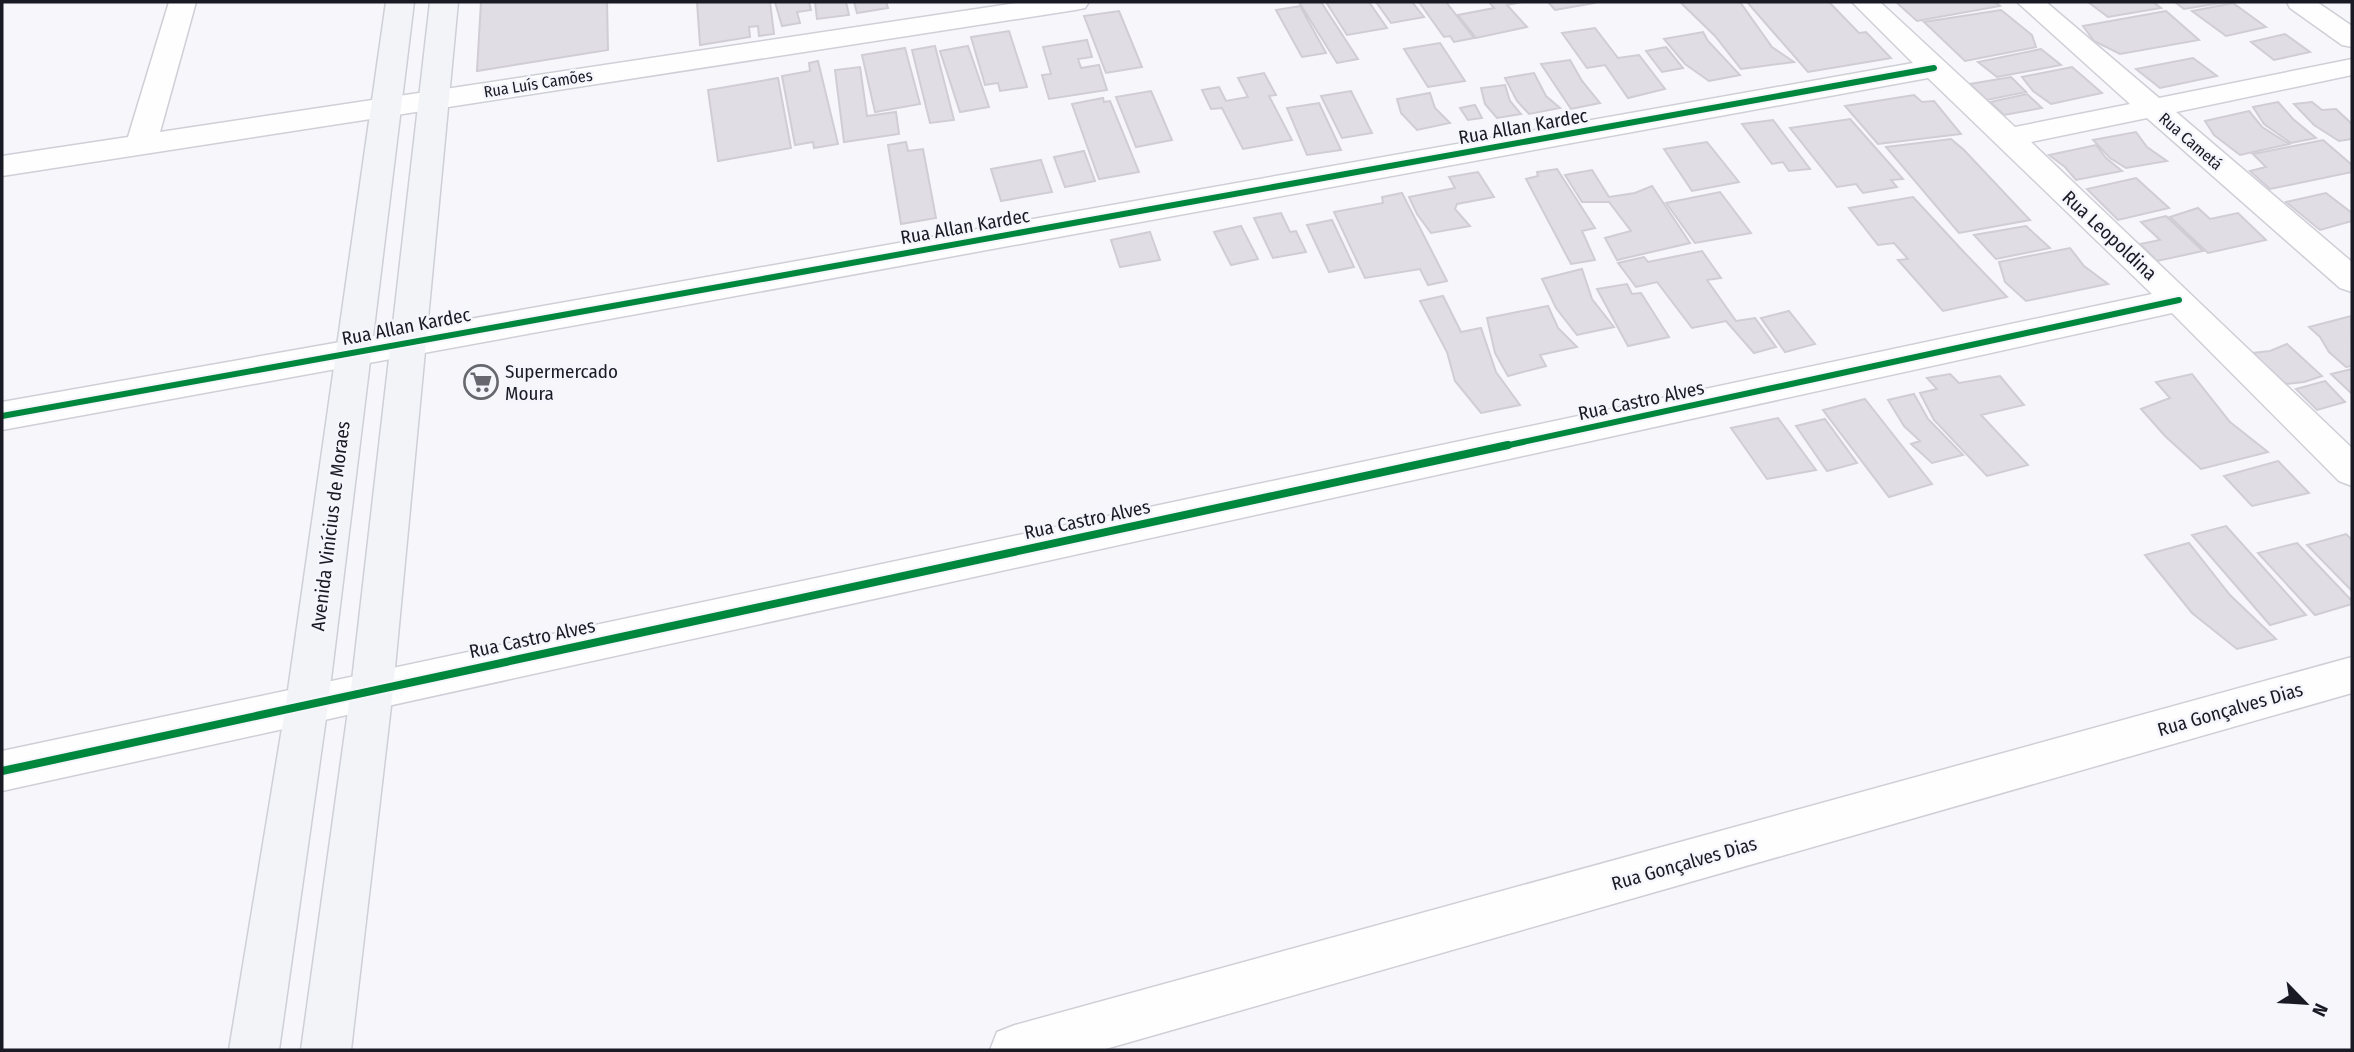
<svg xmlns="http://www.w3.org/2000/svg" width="2354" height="1052" viewBox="0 0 2354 1052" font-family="'Fira Sans Condensed',sans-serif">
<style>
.building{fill:#e1dde5;stroke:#d1cdd5;stroke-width:2}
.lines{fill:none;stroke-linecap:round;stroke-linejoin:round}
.street-casing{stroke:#cfcfd7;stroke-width:3}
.secondary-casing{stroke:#cfcfd7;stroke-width:3}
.street{fill:#fefefe;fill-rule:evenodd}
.secondary{fill:#f3f4f8;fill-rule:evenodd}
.cycleway-far1-casing{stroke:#f5f5fc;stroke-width:10}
.cycleway-casing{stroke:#f5f5fc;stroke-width:12}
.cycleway-far1{stroke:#00873e;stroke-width:6}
.cycleway{stroke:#00873e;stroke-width:8}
.labels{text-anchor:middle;stroke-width:5;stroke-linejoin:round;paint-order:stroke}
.far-street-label{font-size:16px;fill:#1a1a25;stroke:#f5f5fc}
.street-label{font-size:19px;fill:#1a1a25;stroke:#f5f5fc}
.poi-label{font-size:19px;fill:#1a1a25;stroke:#f5f5fc;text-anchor:start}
</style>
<rect width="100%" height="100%" fill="#f6f6fb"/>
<path class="building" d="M481,2H607L608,50L477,71Z
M697,2H770L774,34L759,36L758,26L749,27L750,37L700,45Z
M775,2H809L811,10L797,12L800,23L782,26Z
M815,2H846L849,15L817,19Z
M854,2H886L888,8L857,13Z
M1299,2H1321L1358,59L1337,63Z
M1326,2H1369L1387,28L1347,35Z
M1376,2H1412L1424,17L1391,23Z
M1419,2H1446L1474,38L1454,42L1450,36L1444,37Z
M1489,2H1522L1507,5L1527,27L1476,38L1458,15L1494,8Z
M1548,2H1595V3L1555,10Z
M1680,2H1740L1772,47L1794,62L1741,69L1715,36Z
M1747,2H1829L1859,33L1866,32L1891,58L1808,72Z
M1896,2H1995L2000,6L1917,21Z
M2088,2H2153L2161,8L2108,17Z
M2175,2H2227L2184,9Z
M2233,3L2266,27L2226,36L2192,11Z
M1300,6L1326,53L1302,57L1276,10Z
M2001,10L2032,35L2036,47L1965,61L1924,22Z
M1119,11L1142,67L1106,73L1084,16Z
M2166,11L2199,40L2120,54L2094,41L2083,26Z
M1595,28L1618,58L1639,55L1665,89L1628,98L1605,65L1587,68L1562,33Z
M1009,31L1027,87L1000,91L998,83L985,85L971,37Z
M1703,32L1708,41L1740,75L1709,81L1685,64L1664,39Z
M2285,34L2310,52L2274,60L2251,42Z
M1087,40L1092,57L1078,59L1081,68L1099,65L1107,90L1049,99L1042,75L1051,74L1043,47Z
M1440,43L1465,81L1428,87L1404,49Z
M935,46L954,120L930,123L912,50Z
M968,46L989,107L960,112L940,51Z
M1666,47L1683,68L1662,72L1646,51Z
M905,48L920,104L875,112L862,55Z
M2041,49L2061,65L1997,77L1978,62Z
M2193,58L2217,76L2160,88L2136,69Z
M1570,60L1582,81L1600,103L1571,109L1541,64Z
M818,61L838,144L814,148L813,142L795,145L782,76L810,71L809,63Z
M860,67L867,116L896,112L899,134L844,142L835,70Z
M2072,67L2102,93L2051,104L2033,91L2022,77Z
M1264,73L1276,95L1269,96L1292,140L1243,149L1222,108L1211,109L1202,90L1219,87L1226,101L1248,97L1238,78Z
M1534,73L1546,96L1560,108L1529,114L1517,101L1505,78Z
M2011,77L2026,92L1987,100L1970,84Z
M778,78L791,148L718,161L708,90Z
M1505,85L1510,101L1521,114L1497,118L1485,104L1481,88Z
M1151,91L1172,140L1136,147L1116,97Z
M1351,91L1372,133L1342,138L1321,96Z
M1430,93L1435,108L1450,123L1417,130L1401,113L1397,99Z
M2027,94L2042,108L2004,115L1990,102Z
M1914,95L1922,102L1934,101L1961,134L1878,144L1845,106Z
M1103,98L1104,102L1110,101L1139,172L1099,179L1072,104Z
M2278,102L2293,119L2316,138L2291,143L2264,124L2253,107Z
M2312,102L2322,110L2336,109L2352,124V139L2339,141L2314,125L2294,104Z
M1319,103L1341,150L1307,155L1287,108Z
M1475,105L1482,118L1468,120L1460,108Z
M2249,111L2262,127L2289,144L2240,155L2214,135L2205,121Z
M1850,119L1903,179L1891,180L1897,187L1863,193L1856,184L1837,187L1790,128Z
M1773,120L1810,169L1789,171L1783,162L1772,164L1742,124Z
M2136,132L2147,147L2167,161L2126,168L2110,158L2093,140Z
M1951,139L1964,150L2030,220L1959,233L1886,147Z
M2323,140L2352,165V172L2270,189L2250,171L2266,167L2253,154Z
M906,142L908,151L923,149L936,218L901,224L888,145Z
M1707,142L1739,182L1692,191L1664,149Z
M2096,145L2106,158L2122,171L2076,180L2065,167L2049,155Z
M1084,151L1095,181L1065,187L1054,157Z
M1041,160L1052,192L1001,201L991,169Z
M1557,169L1595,228L1582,231L1595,260L1571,264L1526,179L1538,176L1537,172Z
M1592,170L1609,197L1635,193L1652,186L1690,243L1617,260L1605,238L1631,231L1609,202H1582L1565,175Z
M1478,172L1494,197L1457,204L1455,209L1470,226L1431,233L1417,214L1409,197L1455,188L1449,177Z
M2136,178L2169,208L2118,220L2087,189Z
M1720,192L1751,233L1695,243L1666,203Z
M1402,193L1447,281L1428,285L1420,269L1365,278L1334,212L1383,203L1382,197Z
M2326,193L2352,213V221L2320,230L2286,202Z
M1913,197L1961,249L2007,297L1943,311L1898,260L1908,259L1894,243L1878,245L1849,208Z
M2198,208L2210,219L2238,213L2266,240L2208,253L2170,217Z
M1281,213L1290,232L1296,231L1306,252L1273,258L1254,218Z
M2166,216L2203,251L2157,261L2140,244L2160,240L2141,222Z
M1332,220L1354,267L1329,272L1307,225Z
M1241,226L1258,259L1231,265L1214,232Z
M2026,226L2050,248L1996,259L1974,235Z
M1150,232L1160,260L1120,267L1111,240Z
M2070,248L2084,266L2108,284L2026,301L2005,282L1999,262Z
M1702,251L1721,278L1707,280L1736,321L1755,318L1776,347L1754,353L1726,321L1692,328L1657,282L1636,287L1618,263L1644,257L1648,262Z
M1582,269L1592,299L1614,327L1577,335L1556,308L1542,279Z
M1627,284L1632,294L1641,293L1669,337L1628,346L1597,289Z
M1443,296L1461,332L1481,328L1496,372L1520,405L1481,413L1455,381L1447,352L1420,301Z
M1548,306L1558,328L1577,347L1540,355L1546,366L1508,376L1495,353L1487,318Z
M1789,311L1815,344L1785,352L1761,318Z
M2351,316L2352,366L2346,367L2329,352L2320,337L2309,327Z
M2287,344L2322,376L2304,382L2286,384L2252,353L2270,351Z
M2352,369V394L2331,374Z
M1950,374L1959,383L2000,376L2024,405L1981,415L2028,465L1987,476L1934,420L1920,393L1937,389L1927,378Z
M2192,374L2230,422L2268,452L2201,469L2165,436L2141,409L2170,398L2156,382Z
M2325,381L2345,402L2317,410L2296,389Z
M1914,394L1928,419L1963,455L1932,463L1911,444L1920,441L1904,426L1888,400Z
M1865,399L1932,484L1889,497L1823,410Z
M1778,418L1816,470L1767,479L1731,428Z
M1825,419L1857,463L1827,471L1796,426Z
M2278,461L2309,493L2252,506L2224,476Z
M2226,526L2306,615L2270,625L2192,535Z
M2346,534L2352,540V591L2307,545Z
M2189,543L2230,595L2276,639L2237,649L2192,613L2145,555Z
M2297,543L2352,601V604L2315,615L2258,553Z"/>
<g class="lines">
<g class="street-casing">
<path id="street" d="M169,2H196L160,132L1023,2H1089L1085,8L1075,10L2,176V156L128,137Z
M1852,2H1880L2015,127L2130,104L2017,2H2046L2159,98L2352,59V75L2176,112L2352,262V292L2340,288L2147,118L2031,142L2352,448V486L2339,481L2172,313L2,791V751L2152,294L1928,78L2,430V402L1913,63Z
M2287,2H2317L2352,26V47L2342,45L2290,8Z
M2352,657V693L1102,1050H990L997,1032L1015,1025Z"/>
</g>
<g class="secondary-casing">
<path id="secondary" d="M386,2H414L328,704L279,1050H229L286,704Z
M430,2H458L393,689L351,1050H301L351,689Z"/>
</g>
<use href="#street" class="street"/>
<use href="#secondary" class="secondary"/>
<g class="cycleway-far1-casing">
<path id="cycleway-far1" d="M2,416L1934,68
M1500,447L2179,300"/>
</g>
<g class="cycleway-casing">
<path id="cycleway" d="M2,771L1508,445"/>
</g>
<use href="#cycleway-far1" class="cycleway-far1"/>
<use href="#cycleway" class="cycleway"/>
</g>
<defs>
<g id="supermarket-ring" transform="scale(1.75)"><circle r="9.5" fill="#f5f5fc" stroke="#676770" stroke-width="1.5"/><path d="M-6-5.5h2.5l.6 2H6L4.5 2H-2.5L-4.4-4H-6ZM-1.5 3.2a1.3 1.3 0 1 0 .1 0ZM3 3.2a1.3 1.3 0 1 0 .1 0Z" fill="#676770"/></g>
</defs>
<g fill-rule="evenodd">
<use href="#supermarket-ring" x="481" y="382"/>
</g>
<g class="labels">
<g class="far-street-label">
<text transform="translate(538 83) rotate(-9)" y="6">Rua Luís Camões</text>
<text transform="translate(2191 141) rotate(41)" y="6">Rua Cametá</text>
</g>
<g class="street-label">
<text transform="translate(1523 126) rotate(-10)" y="7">Rua Allan Kardec</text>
<text transform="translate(965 226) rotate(-10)" y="7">Rua Allan Kardec</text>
<text transform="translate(2110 235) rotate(43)" y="7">Rua Leopoldina</text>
<text transform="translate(406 326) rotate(-11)" y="7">Rua Allan Kardec</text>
<text transform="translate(1641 400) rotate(-12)" y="7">Rua Castro Alves</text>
<text transform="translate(1087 519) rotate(-12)" y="7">Rua Castro Alves</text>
<text transform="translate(330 526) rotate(-83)" y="7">Avenida Vinícius de Moraes</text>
<text transform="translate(532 638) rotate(-12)" y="7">Rua Castro Alves</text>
<text transform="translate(2230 709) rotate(-16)" y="7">Rua Gonçalves Dias</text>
<text transform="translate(1684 863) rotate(-16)" y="7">Rua Gonçalves Dias</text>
</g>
<g class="poi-label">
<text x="505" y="378">Supermercado<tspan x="505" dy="22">Moura</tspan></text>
</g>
</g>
<rect width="2354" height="1052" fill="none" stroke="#1a1a25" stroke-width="7"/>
<g transform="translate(2305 1003) rotate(115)" stroke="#f5f5fc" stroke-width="5" paint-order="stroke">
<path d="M0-5L12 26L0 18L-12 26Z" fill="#1a1a25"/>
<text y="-10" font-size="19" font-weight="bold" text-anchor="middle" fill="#1a1a25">N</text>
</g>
</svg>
